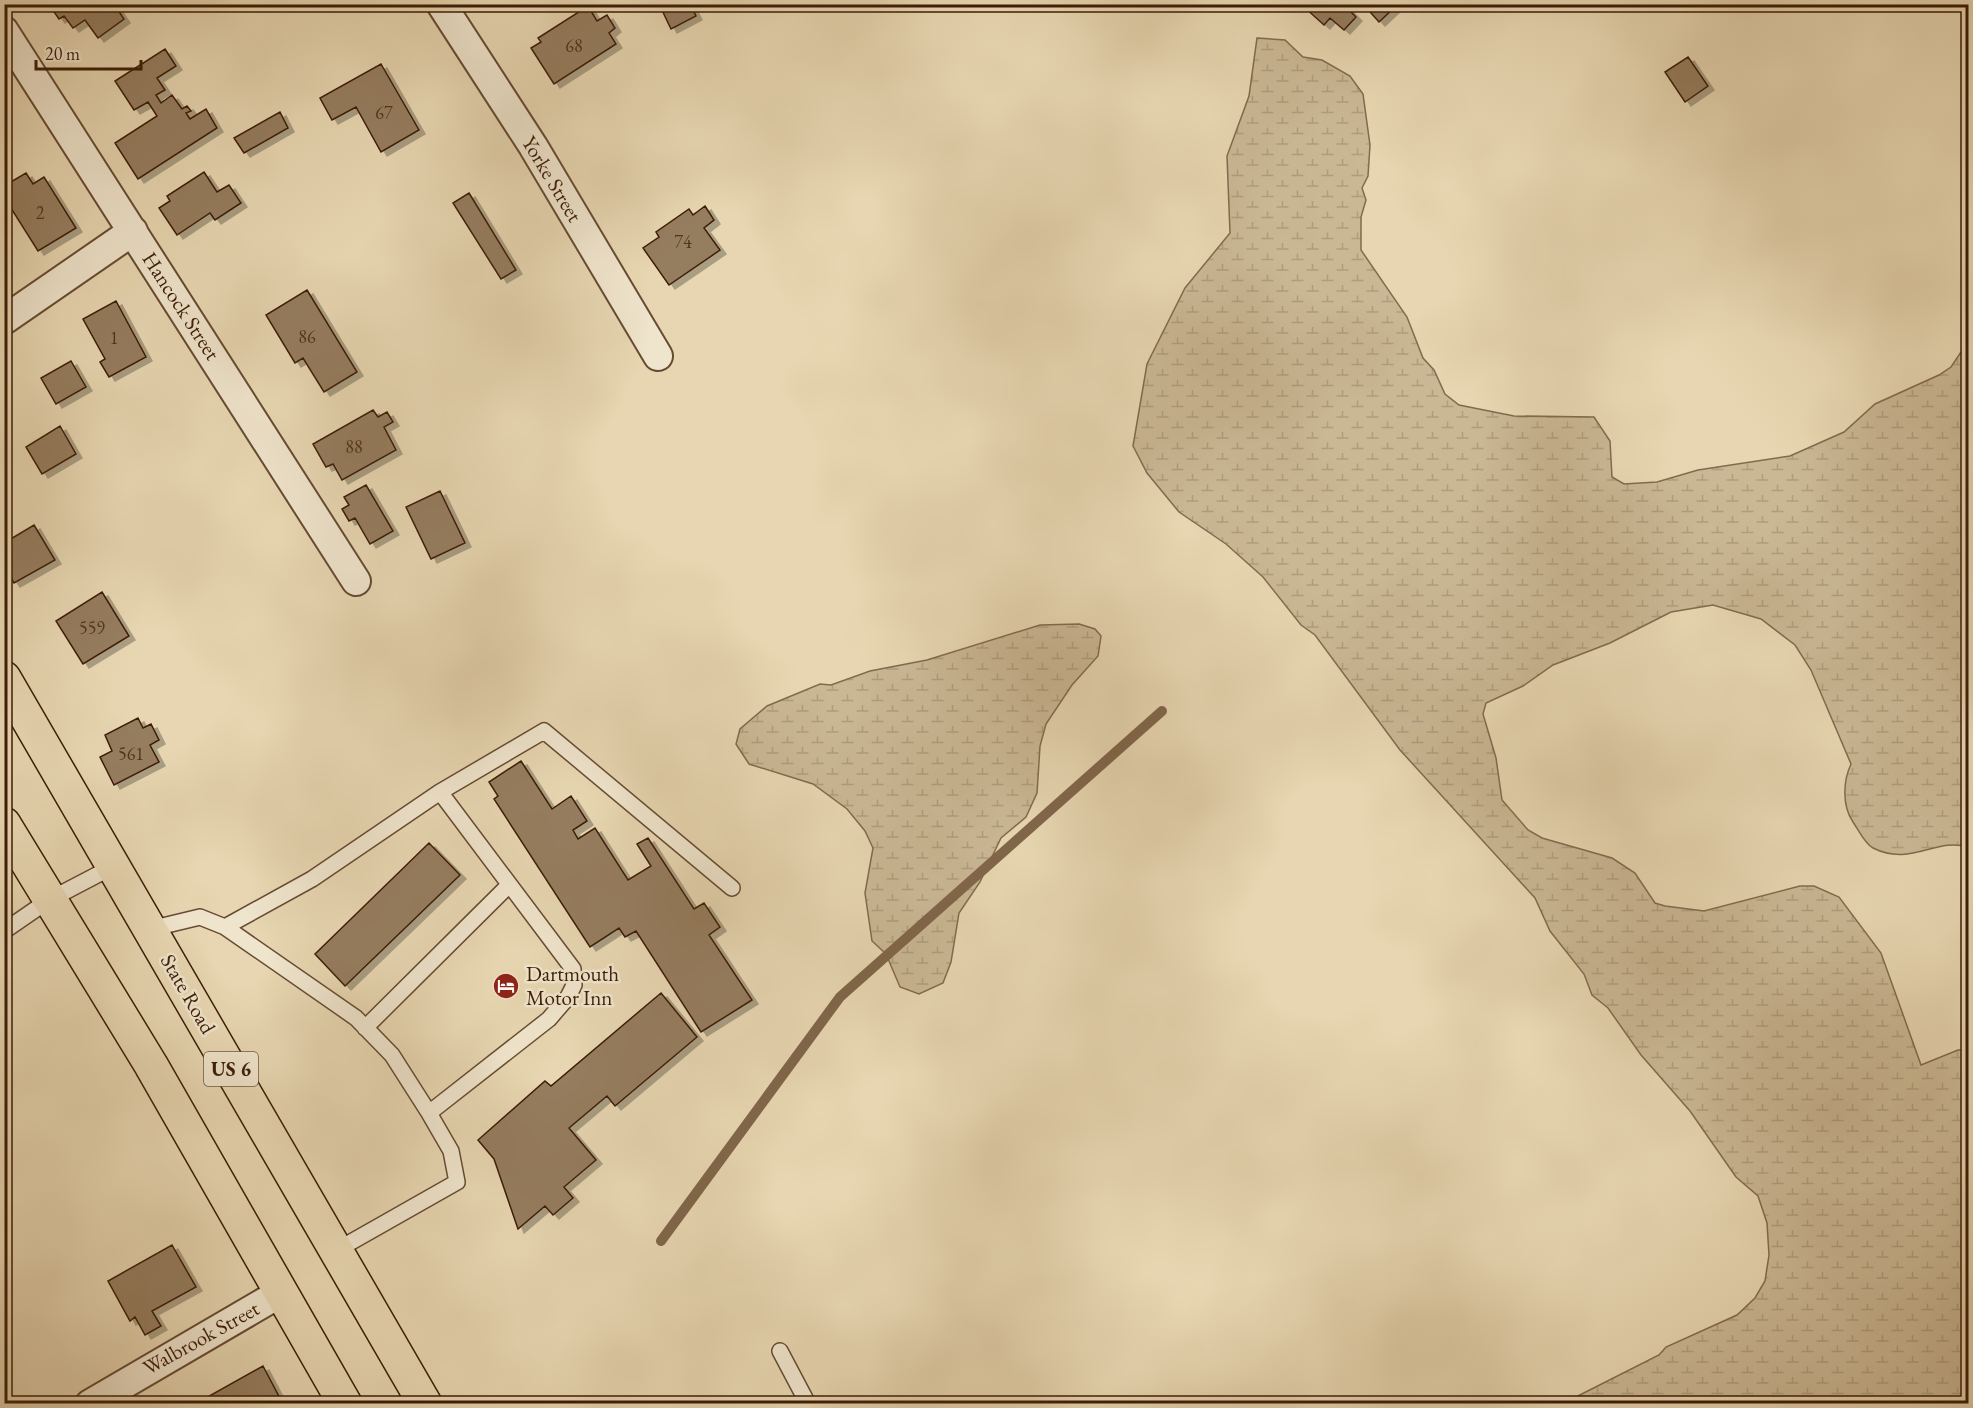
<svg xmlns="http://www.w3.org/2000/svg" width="1973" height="1408" viewBox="0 0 1973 1408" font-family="'EB Garamond',serif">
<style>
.wetland{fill:url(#wetland-marsh);stroke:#836a4e;stroke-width:1.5}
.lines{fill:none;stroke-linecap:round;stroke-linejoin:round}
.stream{stroke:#80664a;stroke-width:10}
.building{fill:#957d5f;stroke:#3c1d07;stroke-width:1.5;filter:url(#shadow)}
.service-casing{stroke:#674b32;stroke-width:18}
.minor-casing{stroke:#674b32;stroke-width:32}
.primary-casing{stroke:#3c1d07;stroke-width:36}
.service{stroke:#efe4cc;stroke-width:15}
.minor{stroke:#efe4cc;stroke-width:28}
.primary{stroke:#e7d6b1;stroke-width:33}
.labels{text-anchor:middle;stroke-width:5;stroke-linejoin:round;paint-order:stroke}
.number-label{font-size:18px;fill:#52351d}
.shield{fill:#efe4cc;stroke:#725942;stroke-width:1.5}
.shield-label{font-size:20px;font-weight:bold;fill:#3c1d07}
.street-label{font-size:21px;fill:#3c1d07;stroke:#efe4cc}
.poi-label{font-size:21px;fill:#3c1d07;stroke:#efe4cc;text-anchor:start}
</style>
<defs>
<pattern id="wetland-marsh" width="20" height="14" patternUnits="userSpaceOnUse" patternTransform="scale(1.5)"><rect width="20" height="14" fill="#cab794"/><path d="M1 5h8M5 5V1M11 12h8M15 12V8" fill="none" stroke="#ae9d7e"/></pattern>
<filter id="shadow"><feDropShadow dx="6" dy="4" stdDeviation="0" flood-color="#0004"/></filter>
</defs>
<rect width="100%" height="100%" fill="#e7d6b1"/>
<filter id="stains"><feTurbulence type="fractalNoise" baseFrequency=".00333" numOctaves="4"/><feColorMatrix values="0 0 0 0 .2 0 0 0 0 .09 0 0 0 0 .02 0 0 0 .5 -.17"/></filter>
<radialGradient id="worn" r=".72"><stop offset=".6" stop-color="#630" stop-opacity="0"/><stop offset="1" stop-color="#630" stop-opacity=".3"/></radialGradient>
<path class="wetland" d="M1257,38L1285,40L1303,57L1322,60L1350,76L1363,94L1370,145L1368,176L1362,188L1366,200L1361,217V250L1407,317L1423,358L1434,370L1445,394L1459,405L1514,416L1594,417L1610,441L1612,477L1624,484L1657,482L1698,470L1790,456L1844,432L1875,404L1939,375L1951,367L1961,352L1968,347V847C1936,837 1911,867 1873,848C1865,844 1858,829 1853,822C1842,806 1843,781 1851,764L1811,670L1795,645L1761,619L1713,605L1671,612L1610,643L1553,665L1523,686L1486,703L1483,714L1496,758L1502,800L1528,830L1542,838L1612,858L1635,873L1655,903L1665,906L1704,911L1800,886H1814L1839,897L1881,953L1921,1065L1958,1050H1968V1403H1564L1659,1355L1666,1347L1737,1315L1755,1298L1765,1281L1769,1255L1767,1223L1758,1196L1736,1177L1690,1111L1641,1055L1608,1008L1592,995L1584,974L1550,931L1535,898L1400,750L1315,635L1301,625L1263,577L1226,544L1179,512L1147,473L1133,446L1147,364L1185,288L1230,233L1227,156L1249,96Z
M1079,624L1095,629L1101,636L1098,656L1072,685L1046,724L1040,746L1037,793L1026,817L1001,838L980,882L959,913L951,962L943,983L919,994L900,987L886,954L872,941L865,893L873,848L865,831L847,809L813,784L749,764L736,744L740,729L767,706L820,684L831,685L870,671L927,660L1040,625Z"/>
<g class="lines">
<path class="stream" d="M661,1241L840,997L1162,711"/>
</g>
<path class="building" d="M53,4H114L124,19L98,38L85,20L73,28L64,16L59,19L50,6Z
M668,4H690L696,16L671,29L661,8Z
M1306,4H1343L1356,17L1344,30L1330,18L1324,25L1304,7Z
M1363,4H1392L1395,7L1379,22Z
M588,6L597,21L607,15L615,28L609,33L616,44L554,84L531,48L541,42L538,38Z
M165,49L176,66L157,78L165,90L156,95L161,103L172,95L182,109L187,106L191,111L186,113L190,119L206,109L217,128L138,179L115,143L157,116L148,102L134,110L115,81Z
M1688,57L1708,86L1685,102L1665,72Z
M381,64L419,130L381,152L356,107L332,120L320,98Z
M280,112L288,128L244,153L234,138Z
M204,172L217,192L229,185L241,203L215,220L210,213L177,235L159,208L170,201L167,196Z
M26,173L33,184L44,177L76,228L38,251L4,197V186Z
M469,193L516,270L501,279L453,203Z
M705,206L714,220L704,228L720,250L669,285L643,248L659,237L656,232L689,209L693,215Z
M307,290L357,372L324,392L303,358L295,363L266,315Z
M116,301L146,357L109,377L100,362L105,359L83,319Z
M71,361L86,387L56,404L41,378Z
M373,410L378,417L387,412L393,422L384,427L396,450L342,480L333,464L326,467L313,444Z
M60,426L76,454L42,474L26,447Z
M366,485L393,531L370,544L355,518L349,521L342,509L349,505L344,497Z
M440,491L465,543L431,559L406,507Z
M34,525L55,560L14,583L4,567V543Z
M102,592L129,636L83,664L56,621Z
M138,718L143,728L151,724L159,740L150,745L159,762L114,785L100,757L112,751L105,735Z
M521,761L552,809L571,796L587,821L573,830L578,839L595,828L628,880L651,866L637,844L648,838L694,909L704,903L720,927L709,935L752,1000L701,1032L636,931L625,937L619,928L590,947L494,799L498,796L489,782Z
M429,843L460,875L345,986L315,954Z
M661,993L697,1037L615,1106L607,1096L569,1128L596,1160L564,1187L573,1198L553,1215L545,1206L518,1229L494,1159L478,1140L545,1081L551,1086Z
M172,1245L196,1287L152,1311L161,1326L145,1335L135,1317L130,1321L108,1281Z
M263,1366L283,1404H195Z"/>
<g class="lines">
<g class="service-casing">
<path id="service" d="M440,792L544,731L732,888
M225,927L312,879L440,792L573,969L574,985L568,997L549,1019L429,1113
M150,929L200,917L225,927L356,1018L392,1055L429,1113L451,1151L457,1182L337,1250
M4,931L49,900L114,866
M365,1028L509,885
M780,1351L808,1404"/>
</g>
<g class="minor-casing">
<path id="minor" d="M441,4L533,146L658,356
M4,31L356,581
M4,320L133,231
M90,1404L282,1292"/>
</g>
<g class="primary-casing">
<path id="primary" d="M4,678L425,1404
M4,824L151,1065L345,1404"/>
</g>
<use href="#service" class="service"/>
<use href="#minor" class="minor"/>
<use href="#primary" class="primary"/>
</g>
<defs>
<g id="hotel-disc" transform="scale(1.35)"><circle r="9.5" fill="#8f2418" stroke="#efe4cc"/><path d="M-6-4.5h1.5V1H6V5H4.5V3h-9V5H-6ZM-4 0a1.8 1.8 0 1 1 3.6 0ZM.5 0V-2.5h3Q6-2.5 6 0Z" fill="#fff"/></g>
</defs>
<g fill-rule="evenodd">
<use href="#hotel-disc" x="506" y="986"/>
</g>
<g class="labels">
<g class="number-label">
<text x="574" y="52">68</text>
<text x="384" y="119">67</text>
<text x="40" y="219">2</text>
<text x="683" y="248">74</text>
<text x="307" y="343">86</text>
<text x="114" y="344">1</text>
<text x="354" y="453">88</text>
<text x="92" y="634">559</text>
<text x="131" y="760">561</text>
</g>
<rect class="shield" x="204" y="1052" width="54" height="34" rx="4.5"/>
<g class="shield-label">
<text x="231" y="1076">US 6</text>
</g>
<g class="street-label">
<text transform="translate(552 179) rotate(59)" y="7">Yorke Street</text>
<text transform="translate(181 306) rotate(57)" y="7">Hancock Street</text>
<text transform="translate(188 994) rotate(60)" y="7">State Road</text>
<text transform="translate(201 1338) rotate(-29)" y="7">Walbrook Street</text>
</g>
<g class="poi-label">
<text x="526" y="981">Dartmouth<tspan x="526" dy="24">Motor Inn</tspan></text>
</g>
</g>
<rect width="1973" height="1408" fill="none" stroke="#e7d6b1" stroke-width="24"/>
<rect x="6" y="6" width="1961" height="1396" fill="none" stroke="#3c1d07" stroke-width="3"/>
<rect x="12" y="12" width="1949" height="1384" fill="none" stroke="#3c1d07" stroke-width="1.5"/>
<path d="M36 60v9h105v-9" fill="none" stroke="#3c1d07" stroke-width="3"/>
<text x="45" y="60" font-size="18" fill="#3c1d07" stroke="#efe4cc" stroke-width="4.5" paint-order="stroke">20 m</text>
<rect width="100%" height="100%" filter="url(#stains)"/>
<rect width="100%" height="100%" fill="url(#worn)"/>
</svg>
